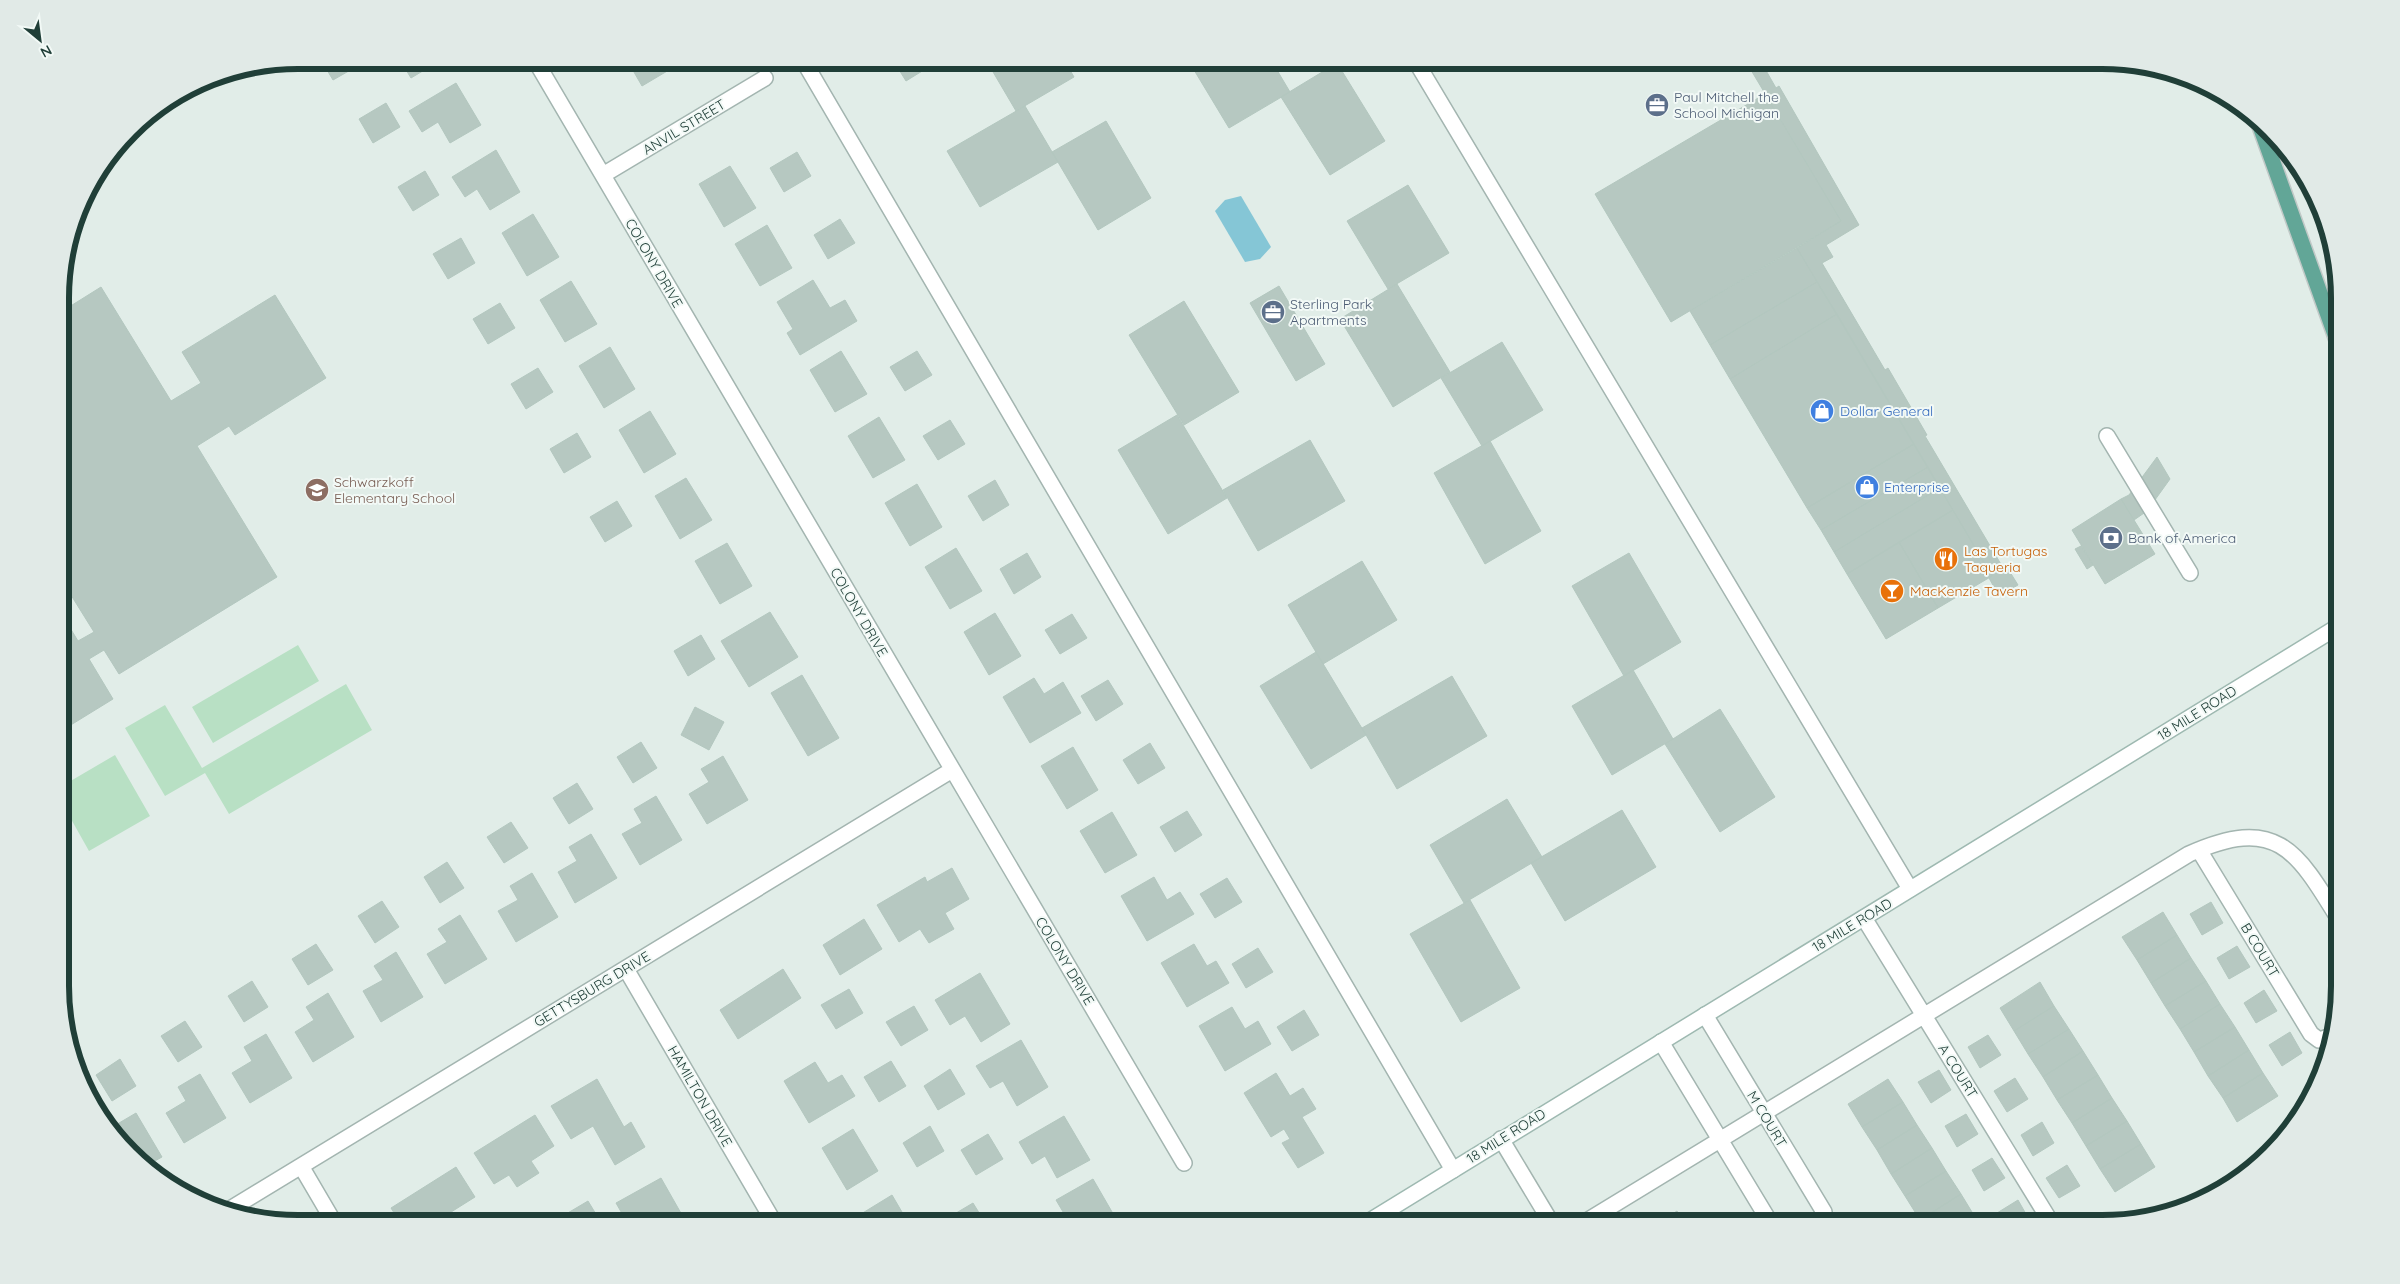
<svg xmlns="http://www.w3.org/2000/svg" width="2400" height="1284" viewBox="0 0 2400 1284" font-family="Quicksand,sans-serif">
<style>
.green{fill:#b8e0c4}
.water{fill:#85c6d6}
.building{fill:#b6c8c1;stroke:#b3c7bf}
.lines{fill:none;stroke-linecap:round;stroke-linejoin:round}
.lane-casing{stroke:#a3b5b0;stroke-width:18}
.street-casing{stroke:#a3b5b0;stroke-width:18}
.secondary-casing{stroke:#9eb9b1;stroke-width:18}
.primary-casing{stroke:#c1c9c7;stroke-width:18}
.lane{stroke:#fff;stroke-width:15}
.street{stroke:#fff;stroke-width:15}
.secondary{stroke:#fff;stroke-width:15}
.primary{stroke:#62a697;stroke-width:15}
.labels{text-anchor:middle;stroke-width:4;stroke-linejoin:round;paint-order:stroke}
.service-label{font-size:14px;fill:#4e5e75;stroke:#f2f9f6;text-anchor:start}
.street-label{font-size:14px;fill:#203f38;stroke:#f2f9f6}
.shop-label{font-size:14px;fill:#366cbe;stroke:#f2f9f6;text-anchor:start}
.education-label{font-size:14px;fill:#785e54;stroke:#f2f9f6;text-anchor:start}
.food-label{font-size:14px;fill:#c56008;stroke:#f2f9f6;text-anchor:start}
.rim{fill:none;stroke:#203f38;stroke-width:6}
</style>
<rect width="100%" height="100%" fill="#e1ede8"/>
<path class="green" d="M298,645L319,681L213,743L192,707Z
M346,684L372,730L229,814L205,773L165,796L125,728L165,705L202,768Z
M115,755L150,816L89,851L62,803V786Z"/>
<path class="water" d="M1241,196L1271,247L1260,259L1245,262L1215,211L1225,200Z"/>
<path class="building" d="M321,60H358L361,64L333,80Z
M400,60H441L411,78Z
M627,60H670L674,67L642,86Z
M893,60H940L906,81Z
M986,60H1064L1074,77L1016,111Z
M1188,60H1271L1290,92L1229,128Z
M1745,60H1760L1776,88L1779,86L1859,225L1826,245L1833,257L1822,263L1885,370L1888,368L1927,435L1925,436L2002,566L2005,564L2018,585L1999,596L1989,578L1992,576L1797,248L1841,221Z
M1337,63L1385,141L1330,175L1281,97Z
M456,83L481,125L450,143L438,122L422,132L409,111Z
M1765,94L1841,221L1671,322L1595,194Z
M386,103L400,127L373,143L359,119Z
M1025,106L1058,162L980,207L947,151Z
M1106,121L1151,198L1098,230L1052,152Z
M496,150L520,192L490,210L477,189L465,197L452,177Z
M797,152L811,176L784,192L770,168Z
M730,166L756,208L724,227L699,184Z
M425,171L439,195L413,211L398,187Z
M1408,185L1449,253L1388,289L1347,221Z
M533,214L559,257L527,276L502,233Z
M840,219L855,243L828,259L814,235Z
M767,225L792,268L760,286L735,244Z
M461,238L475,263L448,279L433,254Z
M1797,248L1817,282L1710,345L1690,311Z
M813,280L830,308L845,300L857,321L800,355L787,333L793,329L777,302Z
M571,281L597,324L565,342L540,300Z
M1817,282L1837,314L1730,379L1710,345Z
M1397,284L1450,372L1393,407L1340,319Z
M1279,286L1325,364L1296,381L1250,303Z
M101,287L171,401L201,383L182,352L275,295L326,378L235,435L229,426L197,446L277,577L119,674L104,650L89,659L113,699L61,731V613L78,641L94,632L61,579V312Z
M1184,301L1239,392L1184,425L1129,335Z
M500,303L515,328L488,344L473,319Z
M1837,314L1914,444L1807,508L1730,379Z
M1502,342L1543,410L1482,446L1441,378Z
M610,347L635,389L604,408L579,366Z
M841,351L867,394L835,412L810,370Z
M917,351L932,375L905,391L890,367Z
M538,368L553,392L526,409L511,384Z
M650,411L676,454L644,473L619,430Z
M1177,415L1227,498L1168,534L1118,450Z
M879,417L905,460L873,478L848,436Z
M950,420L965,444L938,460L923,436Z
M577,433L591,457L564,473L550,449Z
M1310,440L1345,501L1258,551L1223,490Z
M1490,441L1541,531L1485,564L1434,473Z
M1914,444L1928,467L1821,530L1807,508Z
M2157,457L2170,479L2147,511L2134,520L2121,499L2129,495Z
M1928,467L1940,488L1834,552L1821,530Z
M686,478L712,520L680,539L655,496Z
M995,480L1009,505L983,521L968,496Z
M917,484L942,527L910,546L885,503Z
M1940,488L1953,510L1847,574L1834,552Z
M2121,499L2155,554L2105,584L2072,530Z
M617,501L632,526L605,542L590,517Z
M1953,510L1992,576L1938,608L1899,542Z
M1899,542L1938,608L1886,639L1847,574Z
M727,543L752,586L720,604L695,561Z
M2081,546L2093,565L2087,569L2075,549Z
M956,548L982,591L950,609L925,567Z
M1027,553L1041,577L1014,594L1000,569Z
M1629,553L1681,642L1624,676L1572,586Z
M1362,561L1397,620L1323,664L1288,605Z
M770,612L798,657L749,687L721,641Z
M995,613L1021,656L989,675L964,632Z
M1072,614L1087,638L1060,654L1045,630Z
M701,635L715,659L688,676L674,651Z
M1316,652L1366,735L1311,769L1260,686Z
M1633,670L1673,739L1612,775L1572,706Z
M802,675L839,738L808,756L771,693Z
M1452,676L1487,736L1397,789L1362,728Z
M1034,678L1044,694L1063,682L1081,713L1030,743L1003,697Z
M1108,680L1123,704L1096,721L1081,696Z
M695,707L724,722L709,750L681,735Z
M1720,709L1775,797L1720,832L1665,744Z
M641,742L657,768L633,783L617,757Z
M1150,743L1165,768L1138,784L1123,760Z
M1073,747L1098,790L1067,809L1041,766Z
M723,756L748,800L707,824L689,794L709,782L701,769Z
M577,783L593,809L569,824L553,798Z
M656,796L682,840L640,865L622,834L642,823L634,809Z
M1507,799L1542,857L1464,903L1430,845Z
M1622,810L1656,867L1565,921L1531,863Z
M1187,811L1202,835L1175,852L1160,827Z
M1112,812L1137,855L1105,873L1080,831Z
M511,822L528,848L504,863L487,837Z
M591,834L617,878L575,903L558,872L577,861L569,847Z
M447,862L464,888L440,903L424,877Z
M952,868L969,899L945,913L954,929L929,943L920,929L899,942L877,905L925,877L927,882Z
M532,873L558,917L516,942L498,911L518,900L510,886Z
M1154,877L1167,900L1180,892L1194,914L1147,941L1121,896Z
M1227,878L1242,902L1215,918L1200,894Z
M1470,900L1520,988L1461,1022L1410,934Z
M382,901L399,927L375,943L358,916Z
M2211,902L2223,923L2202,935L2190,914Z
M2163,912L2177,935L2137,960L2122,937Z
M460,915L487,959L445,984L427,954L447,942L438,929Z
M864,919L882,949L840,975L823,945Z
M2177,935L2191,958L2151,983L2137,960Z
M316,944L333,970L308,985L292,959Z
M1194,944L1207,966L1216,961L1229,983L1187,1007L1161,963Z
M2237,946L2250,967L2229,979L2217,958Z
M1258,948L1273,972L1246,988L1232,964Z
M396,952L423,997L381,1022L363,991L383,980L374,966Z
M2191,958L2206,981L2165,1006L2151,983Z
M783,969L801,998L738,1039L720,1010Z
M980,973L1010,1024L981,1042L965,1016L950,1025L935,1000Z
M252,981L268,1007L244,1022L228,996Z
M2206,981L2220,1004L2180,1029L2165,1006Z
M2040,982L2054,1006L2014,1031L2000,1008Z
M849,989L863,1013L836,1029L821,1005Z
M2264,990L2277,1011L2256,1023L2244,1003Z
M328,993L354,1037L313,1062L295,1032L314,1020L306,1007Z
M2220,1004L2235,1027L2194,1052L2180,1029Z
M914,1006L928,1030L901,1046L886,1022Z
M2054,1006L2069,1029L2028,1054L2014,1031Z
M1232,1007L1245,1029L1258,1021L1271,1044L1225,1071L1199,1026Z
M1304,1010L1319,1035L1292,1051L1277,1027Z
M185,1021L202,1047L178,1062L161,1036Z
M2235,1027L2249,1050L2208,1076L2194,1052Z
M2069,1029L2083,1051L2043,1077L2028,1054Z
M2290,1032L2302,1053L2282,1066L2269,1045Z
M266,1034L292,1078L250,1103L232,1073L252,1061L244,1047Z
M1988,1035L2001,1055L1980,1068L1968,1047Z
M1021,1040L1048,1087L1017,1106L1003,1081L990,1088L976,1066Z
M2249,1050L2263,1073L2223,1098L2208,1076Z
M2083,1051L2098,1075L2057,1100L2043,1077Z
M120,1059L136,1086L112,1101L96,1075Z
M891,1061L906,1086L879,1102L864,1077Z
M815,1062L828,1083L842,1075L855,1096L809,1123L784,1081Z
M950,1069L965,1094L938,1110L924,1086Z
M1939,1070L1951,1090L1931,1103L1918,1082Z
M1276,1073L1290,1096L1303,1088L1316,1109L1302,1117L1324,1153L1298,1168L1282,1143L1290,1139L1284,1129L1271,1137L1244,1093Z
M2263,1073L2278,1096L2237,1122L2223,1098Z
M200,1074L226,1118L184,1143L166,1113L186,1101L178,1087Z
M2098,1075L2112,1098L2072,1123L2057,1100Z
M2015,1078L2028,1099L2007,1112L1994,1091Z
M597,1079L624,1127L631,1122L645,1147L615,1165L593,1126L571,1139L551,1106Z
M1888,1079L1903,1102L1862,1127L1848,1104Z
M2112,1098L2127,1121L2086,1146L2072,1123Z
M1903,1102L1917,1125L1877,1150L1862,1127Z
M136,1113L162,1157L144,1167L120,1141L122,1140L114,1126Z
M1966,1114L1978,1134L1957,1147L1945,1126Z
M535,1115L554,1146L531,1161L539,1173L517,1187L509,1175L494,1184L474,1153Z
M1064,1116L1090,1160L1057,1178L1045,1156L1032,1164L1019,1142Z
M2127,1121L2141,1144L2100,1169L2086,1146Z
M2042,1122L2054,1143L2033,1156L2021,1135Z
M1917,1125L1932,1148L1891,1174L1877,1150Z
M930,1126L944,1151L917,1167L903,1143Z
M853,1129L878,1171L847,1190L822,1148Z
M988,1134L1003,1159L976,1175L961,1150Z
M2141,1144L2155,1167L2115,1192L2100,1169Z
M1932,1148L1946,1171L1905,1196L1891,1174Z
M2270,1152L2250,1170L2247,1166Z
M1992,1158L2005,1178L1984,1191L1972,1170Z
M2067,1165L2080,1186L2059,1198L2046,1178Z
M2247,1166L2250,1170L2230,1186L2226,1179Z
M456,1167L475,1197L432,1224H401L391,1208Z
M1946,1171L1961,1194L1920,1220L1905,1196Z
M661,1178L686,1222L682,1224H645L642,1219L628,1224L616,1203Z
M1093,1179L1119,1224H1066L1069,1222L1056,1200Z
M2210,1189L2213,1194L2192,1205L2190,1202Z
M1961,1194L1975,1217L1965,1224H1922L1920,1220Z
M892,1195L909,1224H867L861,1214Z
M2018,1200L2030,1221L2026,1224H2004L1997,1213Z
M588,1201L602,1224H565L561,1217Z
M2190,1202L2192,1205L2172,1213L2174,1211Z
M973,1203L986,1224H949L946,1219Z
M1677,1211L1685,1224H1657Z
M1975,1217L1978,1224H1965Z"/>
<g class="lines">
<g class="lane-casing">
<path id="lane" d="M803,60L1453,1170
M1415,60L1910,889
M2107,436L2190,573"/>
</g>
<g class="street-casing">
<path id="street" d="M535,60L1184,1163
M603,175L765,78
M2199,850L2311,1034L2319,1040L2328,1037
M1864,918L2052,1224
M626,969L775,1224
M1705,1015L1824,1212L1825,1224
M1661,1042L1771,1224
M1501,1139L1552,1224
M301,1166L335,1224
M232,1208L952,770
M1582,1224L2189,854C2276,815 2296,849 2340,921"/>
</g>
<g class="secondary-casing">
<path id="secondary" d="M1365,1224L2339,626"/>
</g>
<g class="primary-casing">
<path id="primary" d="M2257,118L2338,343"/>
</g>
<use href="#lane" class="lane"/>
<use href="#street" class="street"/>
<use href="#secondary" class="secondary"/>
<use href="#primary" class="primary"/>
</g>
<defs>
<g id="office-disc" transform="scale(1.25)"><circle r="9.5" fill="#5c6f8a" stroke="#f2f9f6"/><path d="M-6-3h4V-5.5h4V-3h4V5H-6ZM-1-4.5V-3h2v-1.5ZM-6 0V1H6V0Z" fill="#fff"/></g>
<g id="shop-disc" transform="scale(1.25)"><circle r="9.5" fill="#3f7fe0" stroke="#f2f9f6"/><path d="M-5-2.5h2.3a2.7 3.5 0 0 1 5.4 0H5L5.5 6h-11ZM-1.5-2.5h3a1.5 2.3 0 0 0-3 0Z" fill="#fff"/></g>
<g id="school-disc" transform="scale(1.25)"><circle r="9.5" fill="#8d6e63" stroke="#f2f9f6"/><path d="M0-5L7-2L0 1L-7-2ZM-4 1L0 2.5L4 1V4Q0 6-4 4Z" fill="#fff"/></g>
<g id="bank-disc" transform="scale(1.25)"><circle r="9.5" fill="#5c6f8a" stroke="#f2f9f6"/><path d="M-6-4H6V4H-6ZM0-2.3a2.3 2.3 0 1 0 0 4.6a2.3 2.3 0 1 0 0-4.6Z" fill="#fff"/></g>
<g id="restaurant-disc" transform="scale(1.25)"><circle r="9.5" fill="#e8710a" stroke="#f2f9f6"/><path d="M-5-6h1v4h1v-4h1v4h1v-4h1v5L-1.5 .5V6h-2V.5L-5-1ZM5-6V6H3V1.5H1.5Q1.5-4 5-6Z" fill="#fff"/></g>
<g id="bar-disc" transform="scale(1.25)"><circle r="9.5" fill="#e8710a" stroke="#f2f9f6"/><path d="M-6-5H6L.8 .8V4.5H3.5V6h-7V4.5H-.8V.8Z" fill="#fff"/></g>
</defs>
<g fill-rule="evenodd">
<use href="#office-disc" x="1657" y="105"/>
<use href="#office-disc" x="1273" y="312"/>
<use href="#shop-disc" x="1822" y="411"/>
<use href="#shop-disc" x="1867" y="487"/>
<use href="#school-disc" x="317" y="490"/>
<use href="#bank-disc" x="2111" y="538"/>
<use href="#restaurant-disc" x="1946" y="559"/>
<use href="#bar-disc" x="1892" y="591"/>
</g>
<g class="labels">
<g class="service-label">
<text x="1674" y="102">Paul Mitchell the<tspan x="1674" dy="16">School Michigan</tspan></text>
<text x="1290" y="309">Sterling Park<tspan x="1290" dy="16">Apartments</tspan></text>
<text x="2128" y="543">Bank of America</text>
</g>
<g class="street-label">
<text transform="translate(684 127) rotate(-31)" y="5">ANVIL STREET</text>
<text transform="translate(654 263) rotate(60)" y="5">COLONY DRIVE</text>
<text transform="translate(859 612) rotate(60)" y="5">COLONY DRIVE</text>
<text transform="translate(2197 713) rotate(-32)" y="5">18 MILE ROAD</text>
<text transform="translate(1852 925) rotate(-31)" y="5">18 MILE ROAD</text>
<text transform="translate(2260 950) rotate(59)" y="5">B COURT</text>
<text transform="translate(1065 961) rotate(59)" y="5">COLONY DRIVE</text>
<text transform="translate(592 989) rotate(-31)" y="5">GETTYSBURG DRIVE</text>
<text transform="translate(1958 1071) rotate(58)" y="5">A COURT</text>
<text transform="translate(700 1096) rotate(60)" y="5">HAMILTON DRIVE</text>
<text transform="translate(1767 1119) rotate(59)" y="5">M COURT</text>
<text transform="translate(1506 1136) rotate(-32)" y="5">18 MILE ROAD</text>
</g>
<g class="shop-label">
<text x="1840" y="416">Dollar General</text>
<text x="1884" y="492">Enterprise</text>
</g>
<g class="education-label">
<text x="334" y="487">Schwarzkoff<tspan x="334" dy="16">Elementary School</tspan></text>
</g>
<g class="food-label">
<text x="1964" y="556">Las Tortugas<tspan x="1964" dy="16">Taqueria</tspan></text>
<text x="1910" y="596">MacKenzie Tavern</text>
</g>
</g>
<path d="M0 0H2400V1284H0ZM298 69H2102A229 229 0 0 1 2331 298V986A229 229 0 0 1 2102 1215H298A229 229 0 0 1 69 986V298A229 229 0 0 1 298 69Z" fill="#e1eae7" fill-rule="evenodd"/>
<path class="rim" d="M298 69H2102A229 229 0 0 1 2331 298V986A229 229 0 0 1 2102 1215H298A229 229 0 0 1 69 986V298A229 229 0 0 1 298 69Z"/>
<g transform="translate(40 40) rotate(151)" stroke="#f2f9f6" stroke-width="4" paint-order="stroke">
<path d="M0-4L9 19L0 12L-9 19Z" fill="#203f38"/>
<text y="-8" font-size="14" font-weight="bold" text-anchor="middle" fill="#203f38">N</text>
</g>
</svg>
